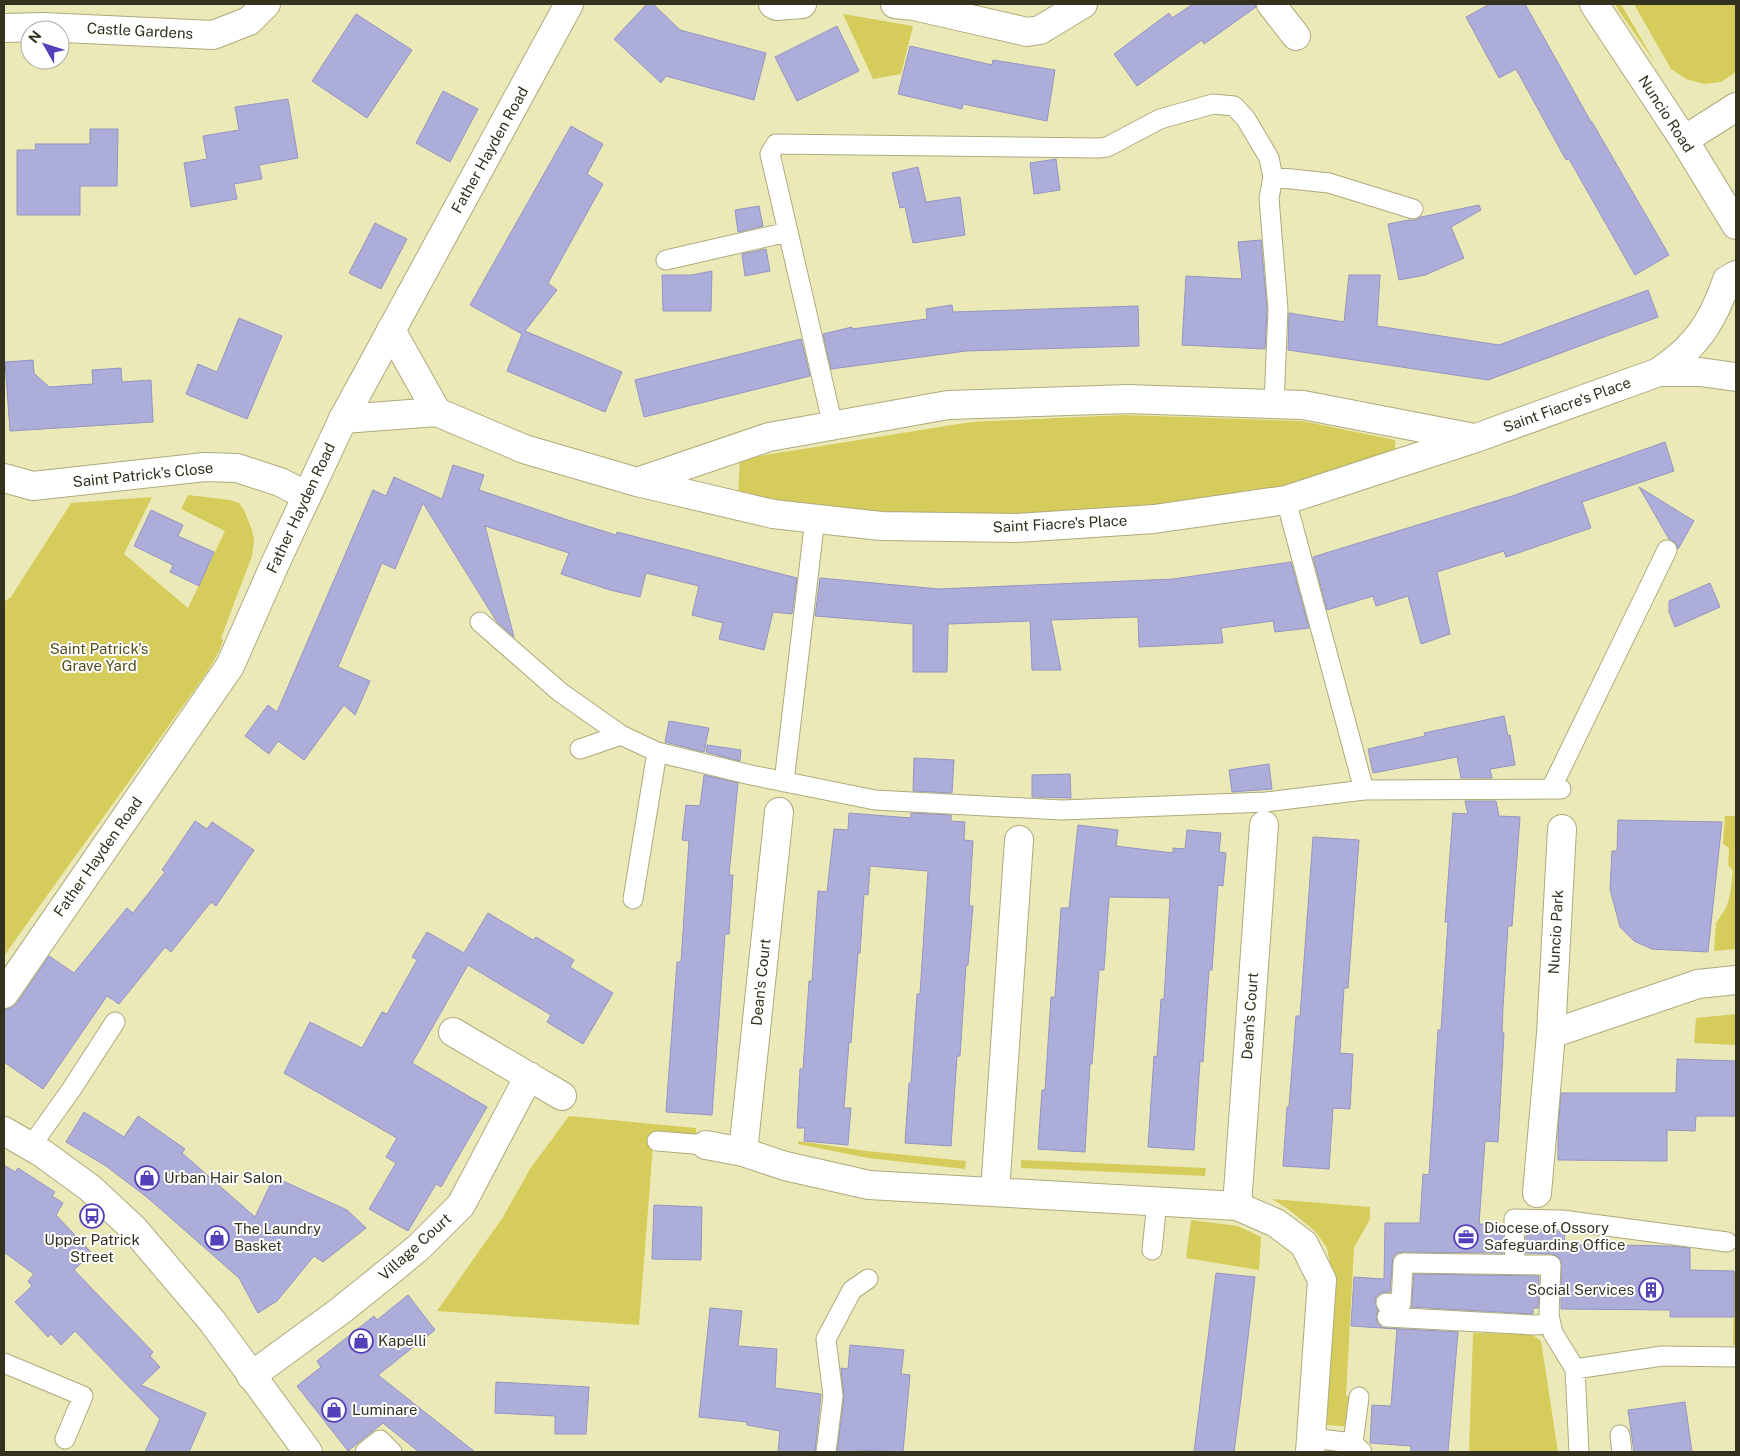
<svg xmlns="http://www.w3.org/2000/svg" width="1740" height="1456" viewBox="0 0 1740 1456" font-family="'Public Sans',sans-serif">
<style>
.green{fill:#d6cc5b}
.building{fill:#adadda;stroke:#9595c0}
.lines{fill:none;stroke-linecap:round;stroke-linejoin:round}
.service-casing{stroke:#aeaa7c;stroke-width:21}
.minor-casing{stroke:#aeaa7c;stroke-width:30}
.tertiary-casing{stroke:#aeaa7c;stroke-width:30}
.secondary-casing{stroke:#aeaa7c;stroke-width:30}
.service{stroke:#fff;stroke-width:19}
.minor{stroke:#fff;stroke-width:28}
.tertiary{stroke:#fff;stroke-width:28}
.secondary{stroke:#fff;stroke-width:28}
.labels{text-anchor:middle;stroke-width:4;stroke-linejoin:round;paint-order:stroke}
.street-label{font-size:15px;fill:#33321f;stroke:#fff}
.park-label{font-size:15px;fill:#514d19;stroke:#fff}
.poi-label{font-size:15px;fill:#33321f;stroke:#fff;text-anchor:start}
</style>
<rect width="100%" height="100%" fill="#ece9b8"/>
<path class="green" d="M1615,4H1621L1656,64L1619,11Z
M1634,4H1736V72L1721,82L1704,84L1686,79L1671,69Z
M843,14L913,26L901,74L873,79Z
M1124,415L1302,421L1395,440L1396,459L1287,495L1078,516L914,521L738,494L740,459L971,422Z
M188,495L230,500L239,503L244,510L252,530L254,541L252,556L221,638L223,640C219,659 189,697 177,714C120,795 61,875 4,956V602L11,597L71,503L152,497L124,554L188,608L225,531L181,509Z
M1725,816H1736V949L1714,951L1716,923L1726,908L1730,895L1733,871L1728,865L1729,848L1723,844Z
M1736,1014V1045L1694,1043L1696,1018Z
M569,1116L696,1128V1136L654,1133L639,1325L437,1311L503,1217L530,1169Z
M798,1141L867,1151L966,1161L965,1169L868,1158L798,1144Z
M1021,1160L1206,1168L1205,1176L1021,1168Z
M1272,1199L1370,1207V1219L1354,1248L1346,1396L1352,1397L1351,1427L1327,1425L1332,1274L1327,1248L1315,1231L1288,1209Z
M1191,1220L1238,1226L1261,1237L1259,1270L1186,1258Z
M1734,1271H1736V1345H1733Z
M1473,1333L1531,1334L1541,1341L1558,1452H1469Z"/>
<path class="building" d="M647,4H653L680,30L766,53L754,100L666,76L661,83L614,39Z
M1193,4H1256V7L1204,44L1202,40L1137,86L1114,54L1169,13L1172,18Z
M1490,4H1525L1591,122H1592L1669,255L1635,275L1569,159L1566,160L1516,69L1499,78L1466,17Z
M356,14L412,50L367,118L312,81Z
M837,26L859,71L797,101L775,57Z
M910,46L992,65L993,60L1055,70L1047,121L963,104L962,109L898,94Z
M443,91L478,109L450,162L416,143Z
M288,99L298,158L259,165L262,179L234,184L237,199L191,207L184,163L207,159L203,136L239,130L235,107Z
M571,126L603,144L587,174L603,184L548,283L557,290L525,331L622,372L605,412L507,371L522,334L470,305Z
M90,129H118L117,186H80V215H17V150H36L35,144H90Z
M1056,159L1060,190L1034,194L1030,163Z
M918,167L926,202L960,197L965,235L913,243L905,207L900,208L892,173Z
M1479,205L1481,210L1451,227L1464,258L1425,275L1399,280L1388,224L1409,220H1415L1421,217Z
M759,206L763,226L738,232L735,210Z
M375,223L407,239L381,289L349,273Z
M1261,240L1267,309L1265,349L1182,345L1186,276L1242,279L1238,242Z
M766,249L770,271L745,276L742,254Z
M712,271L711,311H663L662,275H692Z
M1349,275H1380L1377,326L1499,345L1648,290L1658,317L1488,380L1288,350L1289,313L1344,322Z
M952,305L953,312L1138,306L1139,346L966,351L831,369L823,334L852,327V329L927,319L926,309Z
M239,318L282,336L247,419L186,394L198,364L217,372Z
M801,339L810,376L644,417L635,380Z
M33,360L34,373L49,387L93,384L92,370L121,368L122,382L151,380L153,422L10,431L5,362Z
M1665,442L1674,471L1582,502L1591,528L1506,557L1504,551L1437,572L1450,634L1421,644L1408,596L1376,606L1373,596L1327,610L1313,557L1512,496Z
M453,465L484,475L479,490L571,521L616,535L617,532L797,578L792,614L773,612L764,650L719,639L723,623L692,615L699,586L646,573L640,597L610,590L561,574L569,553L485,526L514,637L497,622L423,503L395,569L382,563L338,667L370,681L355,715L344,705L304,760L278,741L269,754L245,736L268,705L277,712L373,490L386,496L394,477L442,499Z
M1639,487L1694,521L1678,549L1676,543L1669,539Z
M151,510L183,525L178,536L214,552L199,586L170,572L173,565L134,546Z
M1291,562L1309,628L1275,632L1273,621L1221,628L1223,643L1139,647L1138,617L1051,620L1061,670H1032L1030,621L948,624L947,672H913V624L815,616L820,578L939,589L1173,579Z
M1710,583L1720,607L1675,627L1669,612V601Z
M1504,716L1508,736L1510,735L1515,765L1490,769L1492,778H1461L1457,757L1373,773L1368,749L1425,736L1424,733Z
M669,721L709,728L704,752L665,742Z
M707,745L741,750L740,761L706,752Z
M914,758L954,760L952,793L913,791Z
M1269,764L1272,789L1232,792L1229,770Z
M1070,774L1071,798L1032,797V775Z
M704,775L738,783L729,875H733L729,934H725L712,1115L666,1112L677,962H681L689,841L682,840L686,805L700,806Z
M1465,801H1496L1499,816L1520,817L1512,926H1508L1503,1007L1502,1033H1504L1498,1142L1485,1141L1479,1224L1503,1225V1253L1403,1252L1397,1253L1393,1257L1390,1292L1381,1293L1376,1297L1375,1302L1378,1310L1376,1317L1377,1322L1381,1327L1386,1328L1458,1332L1448,1452H1411V1446L1370,1443L1372,1405L1391,1406L1397,1329L1351,1326L1354,1277L1384,1279L1385,1223H1420L1423,1174L1429,1175L1438,1030H1441L1448,922H1445L1453,813L1468,814Z
M849,813L911,818V813L951,815V821L965,822L964,840L973,841L969,906H973L968,965H966L960,1056H957L951,1146L905,1143L909,1083H911L917,994H920L928,871L870,866L868,895L864,894L860,953H858L851,1043L849,1042L844,1108H851L848,1145L804,1141L805,1128H797L800,1069H803L809,981H812L818,891L827,892L834,829L848,830Z
M1618,820L1722,822L1708,952L1652,949L1634,941L1620,927L1610,889L1612,851H1617Z
M195,821L207,829L212,822L254,850L216,906L211,902L171,952L165,947L119,1004L107,996L43,1089L4,1062V1009L11,1008L17,1003L49,956L74,973L127,908L133,913L165,872L162,870Z
M1078,825L1118,830L1116,846L1173,853V848L1185,849L1187,830L1221,833L1219,852L1226,853L1223,886L1218,885L1212,970H1209L1203,1062L1200,1061L1194,1150L1148,1147L1154,1056L1157,1057L1161,999H1164L1170,898L1109,897L1104,970H1099L1092,1064H1090L1085,1152L1038,1149L1042,1090H1045L1051,997H1055L1061,908H1069Z
M1313,837L1359,840L1348,988H1344L1340,1053L1353,1054L1350,1109L1333,1108L1329,1169L1283,1166L1287,1107H1289L1296,1016H1300Z
M488,913L533,940L536,937L574,960L570,967L613,993L583,1044L547,1022L551,1015L468,965L412,1063L487,1107L441,1187L436,1184L408,1231L369,1209L396,1163L386,1157L397,1138L284,1073L310,1022L362,1048L382,1012L387,1014L417,960L412,957L427,932L464,953Z
M1677,1059L1736,1061V1116H1696L1695,1131L1667,1130V1161L1558,1160V1134L1561,1093H1676Z
M84,1112L124,1137L138,1116L185,1149L182,1153L255,1217L274,1177L347,1210L366,1228L323,1262L314,1256L277,1301L258,1313L239,1278L148,1198L106,1166L66,1142Z
M4,1165L15,1172L18,1168L55,1192L52,1196L63,1203L56,1215L92,1253L74,1270L153,1352L150,1356L160,1367L141,1385L206,1413L189,1452H145L160,1419L75,1331L61,1345L51,1334L48,1337L15,1302L32,1286L28,1281L34,1274L4,1252Z
M654,1205L702,1207L701,1260L652,1259Z
M1526,1230L1565,1232L1564,1244L1669,1246L1690,1248V1270L1734,1271V1317H1670V1310L1561,1309V1260L1557,1256L1552,1254L1526,1253Z
M1216,1273L1255,1277L1241,1398L1234,1452H1194Z
M1414,1274L1539,1276L1538,1308H1533V1314L1411,1307Z
M408,1295L435,1330L378,1375L475,1452H419L383,1423L348,1451L297,1386L321,1367L317,1361L374,1316L377,1320Z
M710,1308L742,1311L738,1346L777,1349L775,1388L821,1394L815,1452H778L780,1431L747,1425V1422L699,1417Z
M850,1345L904,1350L901,1374L910,1375L903,1452L855,1450V1452H837L844,1397L841,1368L848,1369Z
M496,1382L589,1387L586,1434H555V1416L495,1413Z
M1685,1402L1692,1452H1634L1628,1410Z"/>
<g class="lines">
<g class="service-casing">
<path id="service" d="M1273,177L1329,183L1413,209
M666,260L788,232
M833,426L770,154L776,144L1098,148L1107,147L1160,119L1213,104L1234,106L1246,119L1269,158L1273,177L1269,198L1278,309L1274,404
M1286,500L1364,790
M480,622L560,692L621,735L657,752L751,775L875,800L1062,810L1266,802L1364,790L1561,789
M580,749L621,735
M784,782L815,518
M1551,789L1667,550
M633,899L657,752
M657,1141L706,1145
M31,1146L71,1090L115,1022
M1152,1250L1157,1202
M1515,1265L1514,1219L1562,1220L1727,1242
M1386,1303L1401,1304L1403,1263L1551,1265L1549,1315L1553,1333L1575,1369
M1387,1317L1534,1325L1551,1324
M4,1363L83,1396L65,1439
M1620,1435L1622,1452
M1311,1438L1353,1443L1362,1452
M1353,1443L1359,1397
M365,1452L380,1440L392,1452
M826,1452L833,1396L826,1339L852,1290L868,1279
M1579,1452L1575,1369L1662,1356L1736,1357"/>
</g>
<g class="minor-casing">
<path id="minor" d="M773,4L777,6L802,4
M895,4L914,6L1027,32L1040,30L1083,4
M1271,4L1296,36
M4,28L43,27L213,35L249,21L266,4
M1684,140L1736,107
M391,330L437,412
M1659,372C1669,364 1680,357 1689,347C1708,328 1718,305 1727,280L1736,275
M343,419L437,412L524,449L637,482L773,514L881,526L1017,528L1154,519L1286,500L1476,438L1659,372H1700L1736,377
M4,478L33,486L205,467L237,468L280,482L307,496
M637,482L769,437L948,405L1128,399L1303,405L1474,438
M1562,829L1551,1034L1698,984L1736,980
M453,1032L562,1096
M706,1145L743,1152L785,1166L869,1185L1237,1206L1276,1223L1304,1244L1322,1280L1310,1452
M743,1152L779,812
M995,1192L1019,840
M1537,1193L1551,1034
M1237,1206L1264,825
M251,1376L340,1311L396,1266L419,1247L461,1205L529,1076"/>
</g>
<g class="tertiary-casing">
<path id="tertiary" d="M1594,4L1684,140L1736,225
M4,994L230,666L274,566L343,419L569,4"/>
</g>
<g class="secondary-casing">
<path id="secondary" d="M4,1131L42,1153L90,1188L134,1229L212,1321L308,1452"/>
</g>
<use href="#service" class="service"/>
<use href="#minor" class="minor"/>
<use href="#tertiary" class="tertiary"/>
<use href="#secondary" class="secondary"/>
</g>
<defs>
<g id="shop-ring" transform="scale(1.25)"><circle r="9.5" fill="#fff" stroke="#5440b8" stroke-width="1.5"/><path d="M-5-2.5h2.3a2.7 3.5 0 0 1 5.4 0H5L5.5 6h-11ZM-1.5-2.5h3a1.5 2.3 0 0 0-3 0Z" fill="#5440b8"/></g>
<g id="bus-ring" transform="scale(1.25)"><circle r="9.5" fill="#fff" stroke="#5440b8" stroke-width="1.5"/><path d="M-5-6H5V4H4V6H2V4H-2V6H-4V4H-5ZM-3.5-4V0h7V-4ZM-3.5 1.2v1.5H-2V1.2ZM2 1.2v1.5H3.5V1.2Z" fill="#5440b8"/></g>
<g id="office-ring" transform="scale(1.25)"><circle r="9.5" fill="#fff" stroke="#5440b8" stroke-width="1.5"/><path d="M-6-3h4V-5.5h4V-3h4V5H-6ZM-1-4.5V-3h2v-1.5ZM-6 0V1H6V0Z" fill="#5440b8"/></g>
<g id="building-ring" transform="scale(1.25)"><circle r="9.5" fill="#fff" stroke="#5440b8" stroke-width="1.5"/><path d="M-4-6H4V6H1V3H-1V6H-4ZM-2.5-4.3h1.7v1.8h-1.7ZM.8-4.3h1.7v1.8H.8ZM-2.5-1h1.7V.8h-1.7ZM.8-1h1.7V.8H.8Z" fill="#5440b8"/></g>
</defs>
<g fill-rule="evenodd">
<use href="#shop-ring" x="147" y="1178"/>
<use href="#bus-ring" x="92" y="1216"/>
<use href="#office-ring" x="1466" y="1237"/>
<use href="#shop-ring" x="217" y="1238"/>
<use href="#building-ring" x="1651" y="1290"/>
<use href="#shop-ring" x="361" y="1341"/>
<use href="#shop-ring" x="334" y="1410"/>
</g>
<g class="labels">
<g class="street-label">
<text transform="translate(140 31) rotate(3)" y="5">Castle Gardens</text>
<text transform="translate(1666 114) rotate(57)" y="5">Nuncio Road</text>
<text transform="translate(490 150) rotate(-61)" y="5">Father Hayden Road</text>
<text transform="translate(1567 405) rotate(-20)" y="5">Saint Fiacre's Place</text>
<text transform="translate(143 475) rotate(-6)" y="5">Saint Patrick's Close</text>
<text transform="translate(301 508) rotate(-65)" y="5">Father Hayden Road</text>
<text transform="translate(1060 524) rotate(-3)" y="5">Saint Fiacre's Place</text>
<text transform="translate(98 857) rotate(-55)" y="5">Father Hayden Road</text>
<text transform="translate(1556 932) rotate(-87)" y="5">Nuncio Park</text>
<text transform="translate(761 982) rotate(-84)" y="5">Dean's Court</text>
<text transform="translate(1250 1016) rotate(-86)" y="5">Dean's Court</text>
<text transform="translate(415 1247) rotate(-42)" y="5">Village Court</text>
</g>
<g class="park-label">
<text x="99" y="654">Saint Patrick's<tspan x="99" dy="17">Grave Yard</tspan></text>
</g>
<g class="poi-label">
<text x="164" y="1183">Urban Hair Salon</text>
<text x="1484" y="1233">Diocese of Ossory<tspan x="1484" dy="17">Safeguarding Office</tspan></text>
<text x="234" y="1234">The Laundry<tspan x="234" dy="17">Basket</tspan></text>
<text x="92" y="1245" text-anchor="middle">Upper Patrick<tspan x="92" dy="17">Street</tspan></text>
<text x="1634" y="1295" text-anchor="end">Social Services</text>
<text x="378" y="1346">Kapelli</text>
<text x="352" y="1415">Luminare</text>
</g>
</g>
<rect width="1740" height="1456" fill="none" stroke="#33321f" stroke-width="10"/>
<g transform="translate(45 45) rotate(309)"><circle r="24" fill="#ffffff" stroke="#adada5"/>
<path d="M0-4L9 19L0 12L-9 19Z" fill="#5440b8"/>
<text y="-8" font-size="14" font-weight="bold" text-anchor="middle" fill="#33321f">N</text>
</g>
</svg>
